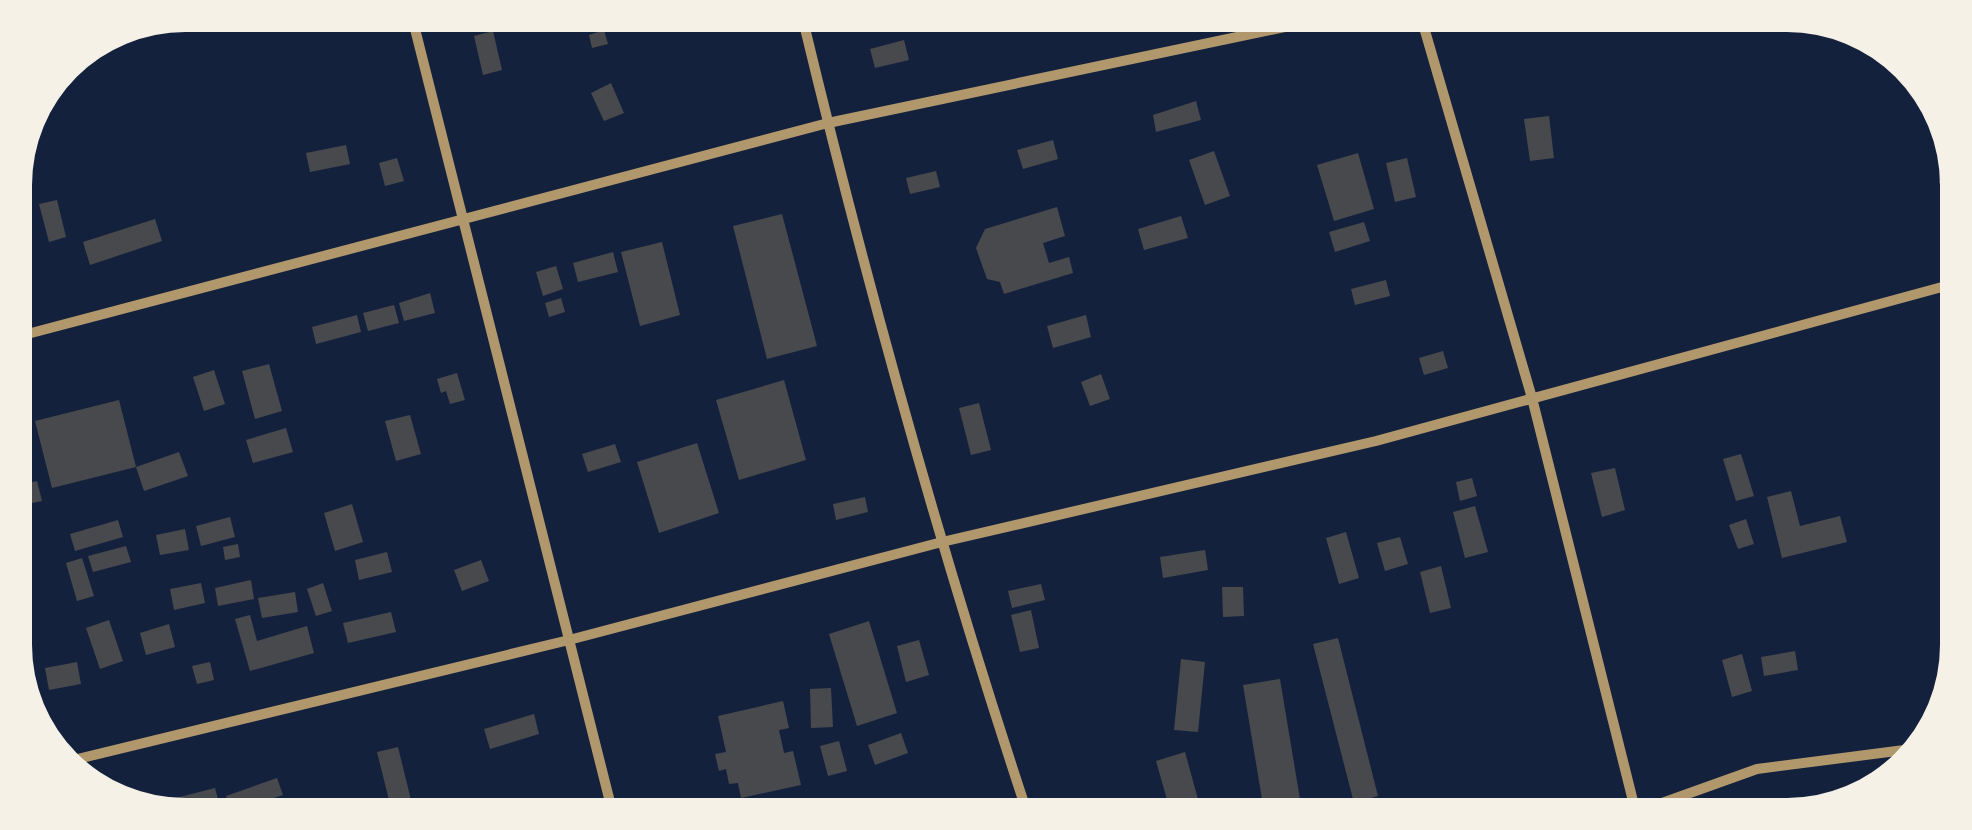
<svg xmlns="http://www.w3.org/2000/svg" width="1972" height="830" viewBox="0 0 1972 830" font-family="'PT Serif',serif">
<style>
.building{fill:#48494c}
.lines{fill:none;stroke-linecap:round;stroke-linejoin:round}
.minor{stroke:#b1986c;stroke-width:10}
</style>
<rect width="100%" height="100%" fill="#14213d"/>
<path class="building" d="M864,20H885L886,25L866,30Z
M604,30L608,44L592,48L589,35Z
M493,31L502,70L483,75L474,36Z
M904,40L909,60L875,68L870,49Z
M1922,82L1936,116L1925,119L1915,84Z
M611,83L624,113L604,121L591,93Z
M1196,101L1201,120L1156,132L1153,115Z
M1549,116L1554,158L1530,161L1524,119Z
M1053,140L1058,159L1023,169L1017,150Z
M346,145L350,164L310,172L306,153Z
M1214,151L1230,196L1205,205L1189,160Z
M1358,153L1374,209L1334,221L1317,165Z
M397,158L404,181L385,186L379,163Z
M1407,158L1416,197L1395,202L1386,163Z
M936,171L940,187L910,194L906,178Z
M1955,176L1954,219L1949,221L1939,181Z
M57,200L66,237L49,242L39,204Z
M1057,207L1065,236L1043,243L1049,263L1069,257L1073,273L1004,294L1000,282L987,279L976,248L985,229Z
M782,214L817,346L767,359L733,226Z
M1181,216L1188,238L1144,250L1138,229Z
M155,219L162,241L90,265L83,242Z
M1364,222L1370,241L1335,252L1329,232Z
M662,242L680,315L640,326L621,252Z
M613,252L618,272L578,282L573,263Z
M27,261L30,282L16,284V263Z
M556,266L563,289L543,296L536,272Z
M1386,280L1390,296L1355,305L1351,289Z
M430,293L435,313L404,321L399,303Z
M561,298L565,312L549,317L545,303Z
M394,305L399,323L368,331L363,313Z
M357,315L361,332L316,344L312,327Z
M1086,315L1091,337L1053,348L1047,326Z
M1443,351L1448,368L1424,375L1419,358Z
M269,364L282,411L255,419L242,371Z
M214,370L225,404L204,411L193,377Z
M457,373L465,400L450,404L446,391L441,393L437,379Z
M1101,374L1110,399L1090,406L1081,382Z
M784,380L806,460L739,480L716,400Z
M119,400L136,467L52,488L35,421Z
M979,403L991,450L971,455L959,408Z
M410,415L421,454L396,461L385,421Z
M286,428L293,452L253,463L246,440Z
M697,443L719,513L659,533L637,462Z
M615,444L621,462L588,472L582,454Z
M179,452L188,476L144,491L136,467Z
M1741,454L1754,496L1736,501L1723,459Z
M1615,468L1625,510L1602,517L1591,473Z
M1472,478L1477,496L1460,501L1456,482Z
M37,481L42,501L17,506V485Z
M1791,491L1800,526L1840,516L1847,542L1782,558L1767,497Z
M865,497L868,512L836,520L833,504Z
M352,504L363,542L335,551L324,513Z
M1475,506L1488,552L1465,558L1453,512Z
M230,517L235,537L201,546L196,526Z
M1746,519L1754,544L1738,549L1729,525Z
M118,520L123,537L75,551L70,534Z
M185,529L189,550L160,555L156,535Z
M1346,532L1359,578L1339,584L1326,538Z
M1400,537L1408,564L1385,571L1377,543Z
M238,544L240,557L225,560L223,547Z
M126,546L131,562L93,572L88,556Z
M1205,550L1208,570L1163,578L1160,557Z
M387,552L392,572L359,580L355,560Z
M82,558L94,596L77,601L66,563Z
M481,560L489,581L462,591L454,570Z
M1441,566L1451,608L1430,613L1420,572Z
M251,580L254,599L218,606L215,588Z
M201,583L205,603L174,610L170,589Z
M323,583L332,611L316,616L307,589Z
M1041,584L1045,600L1012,608L1008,591Z
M1222,587H1243L1244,616L1223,617Z
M295,592L298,612L262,618L258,598Z
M1031,610L1039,648L1020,652L1011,615Z
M391,612L396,632L348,643L343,623Z
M250,615L257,641L307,626L314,653L250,671L235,619Z
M109,620L123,661L100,669L86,628Z
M869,621L897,713L857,726L829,634Z
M169,624L175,647L146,655L140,633Z
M1338,638L1378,796L1354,803L1313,644Z
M919,640L929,675L906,682L897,646Z
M1795,651L1798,670L1764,676L1761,657Z
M1742,654L1752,691L1732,697L1722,660Z
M1181,659L1205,662L1198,732L1174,730Z
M77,662L81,684L49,690L45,668Z
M210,662L214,680L197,684L192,666Z
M1280,679L1302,811H1264L1243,685Z
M831,688L833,727L811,728L810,689Z
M783,701L789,728L779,730L784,753L793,751L801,785L741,798L738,783L729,784L726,769L719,771L715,754L726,752L718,716Z
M534,714L539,734L490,749L484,729Z
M901,733L908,753L875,765L868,745Z
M839,741L847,771L828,776L820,746Z
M398,747L412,804H390L377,752Z
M1185,752L1201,810H1170L1156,761Z
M277,778L283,795L259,803H228L226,796Z
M215,788L219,803H164V801Z"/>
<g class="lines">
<path class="minor" d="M412,17L611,806
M803,20C867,286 940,549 1026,809
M1423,24L1532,398L1636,813
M16,337L828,123L1299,24
M65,762L569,640L942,542L1376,441L1953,284
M1634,813L1757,769L1912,749"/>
</g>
<path d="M0 0H1972V830H0ZM185 32H1787A153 153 0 0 1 1940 185V645A153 153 0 0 1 1787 798H185A153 153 0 0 1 32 645V185A153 153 0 0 1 185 32Z" fill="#f6f1e7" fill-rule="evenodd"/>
</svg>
